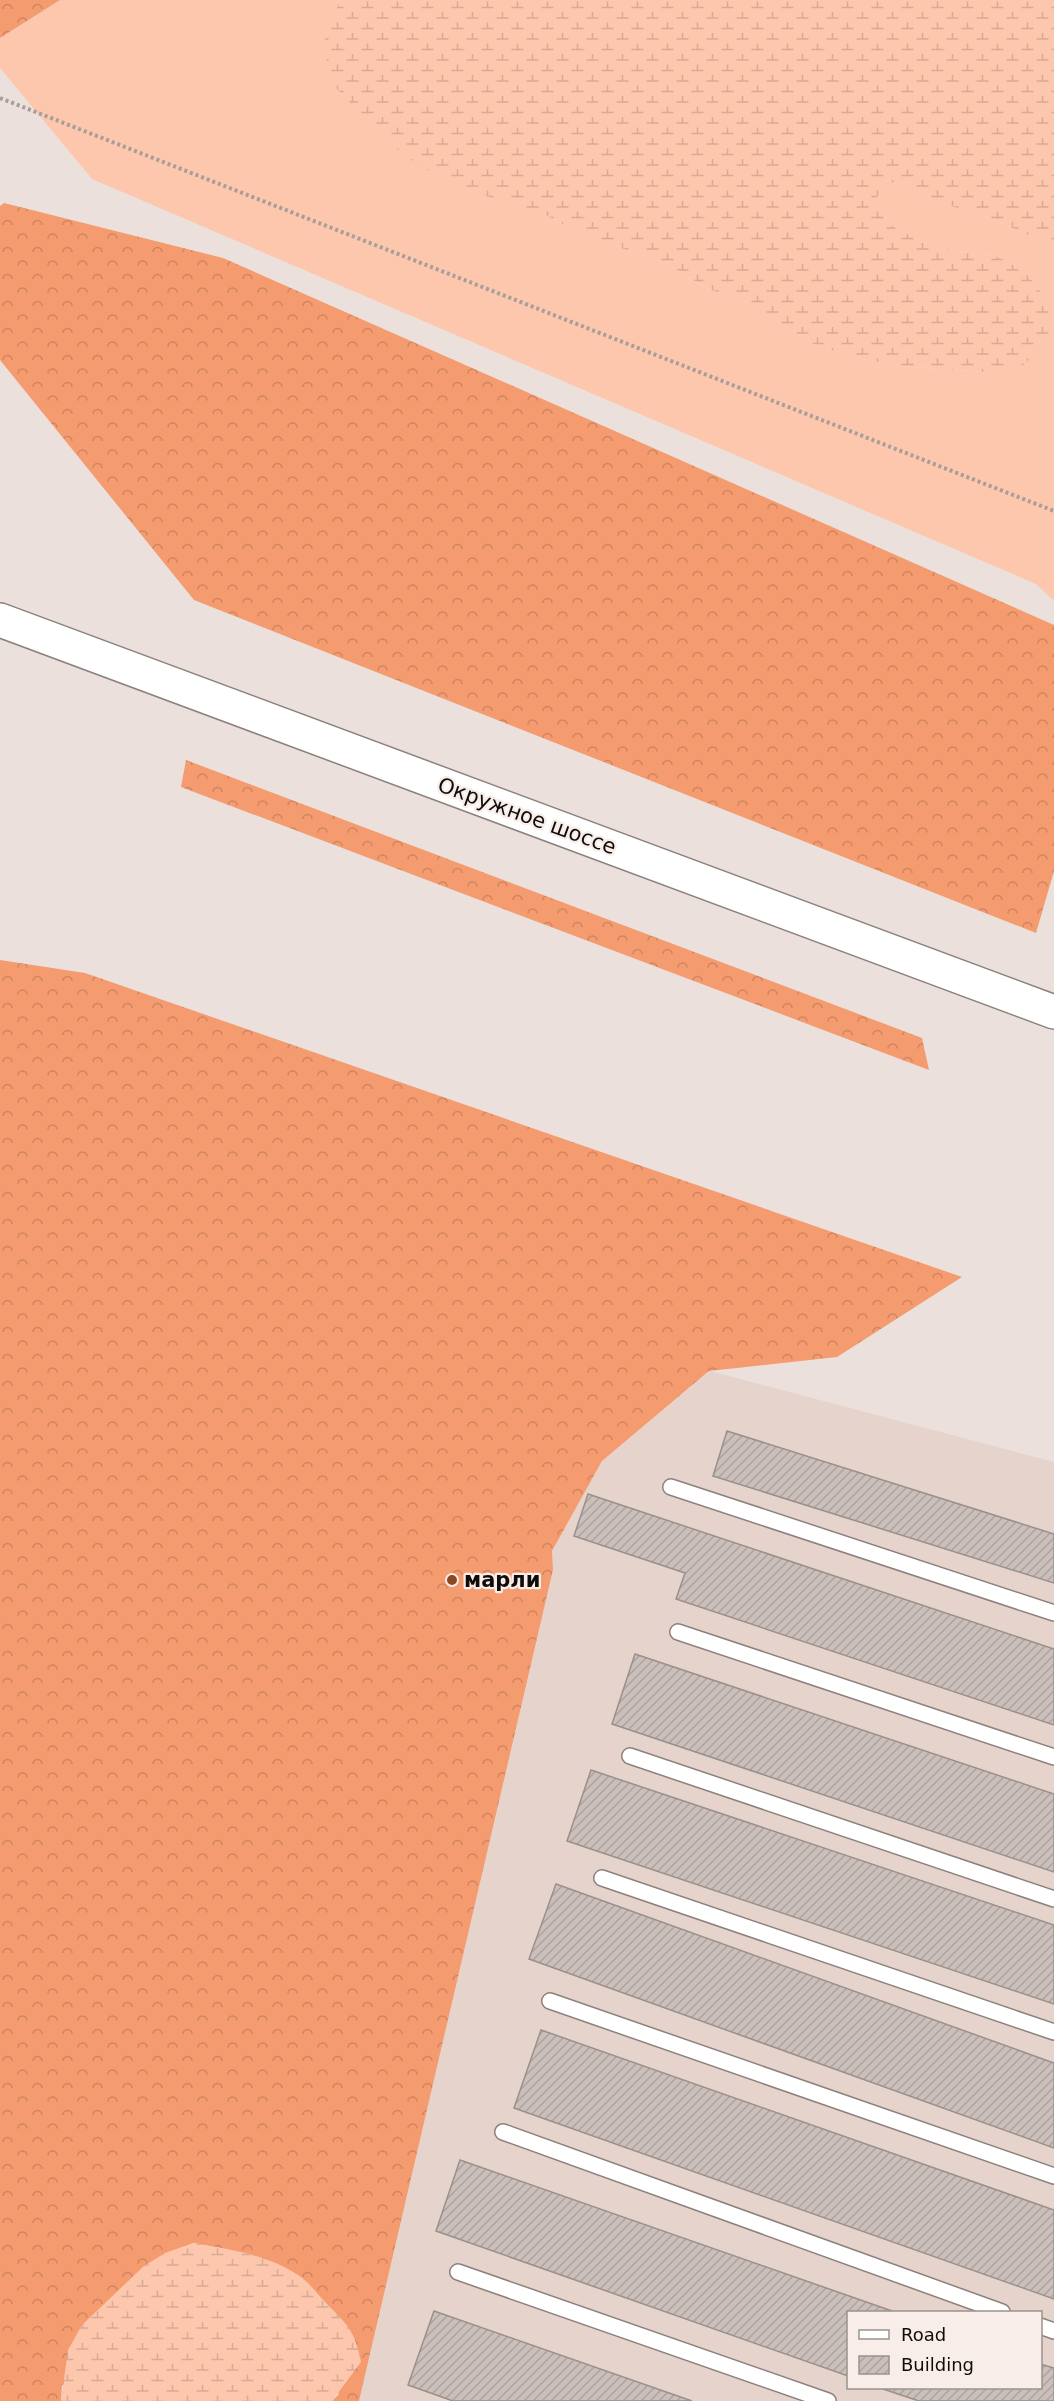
<svg xmlns="http://www.w3.org/2000/svg" width="1054" height="2401" viewBox="0 0 1054 2401" font-family="'DejaVu Sans',sans-serif">
<style>
.built{fill:#e6d3cb;fill-rule:evenodd}
.grass{fill:#fdc7ae}
.forest{fill:url(#forest-crowns)}
.wetland{fill:url(#wetland-marsh)}
.building{fill:url(#building-hatch);stroke:#9a908b;stroke-width:1.5}
.lines{fill:none;stroke-linecap:round;stroke-linejoin:round}
.service-casing{stroke:#8b817d;stroke-width:18}
.secondary-casing{stroke:#8b817d;stroke-width:36}
.path{stroke:#a79e9a;stroke-width:4;stroke-dasharray:3 3;stroke-linecap:butt}
.service{stroke:#fff;stroke-width:15}
.secondary{stroke:#fff;stroke-width:33}
.poi-dot{fill:#8d4721;stroke:#f8ede8;stroke-width:2}
.labels{text-anchor:middle;stroke-width:4.5;stroke-linejoin:round;paint-order:stroke}
.street-label{font-size:21px;fill:#100c0a;stroke:#f8ede8}
.poi-label{font-size:21px;font-weight:bold;fill:#100c0a;stroke:#f8ede8;text-anchor:start}
</style>
<defs>
<pattern id="forest-crowns" width="20" height="18" patternUnits="userSpaceOnUse" patternTransform="scale(1.5)"><rect width="20" height="18" fill="#f49b6f"/><path d="M2 6a3 3 0 1 1 6 0M12 15a3 3 0 1 1 6 0" fill="none" stroke="#d0845f"/></pattern>
<pattern id="wetland-marsh" width="20" height="14" patternUnits="userSpaceOnUse" patternTransform="scale(1.5)"><rect width="20" height="14" fill="#fdc7ae"/><path d="M1 5h8M5 5V1M11 12h8M15 12V8" fill="none" stroke="#d8aa94"/></pattern>
<pattern id="building-hatch" width="6" height="6" patternUnits="userSpaceOnUse" patternTransform="scale(1.5)"><rect width="6" height="6" fill="#cabfba"/><path d="M-1 1l2-2M0 6l6-6M5 7l2-2" fill="none" stroke="#aca39f"/></pattern>
</defs>
<rect width="100%" height="100%" fill="#ebe0db"/>
<path class="built" d="M710,1371L1054,1462V2401H359L553,1571L552,1551L602,1461ZM848,2312H1040V2388H848Z"/>
<path class="grass" d="M60,0H340L339,4L502,199L540,212L579,233L669,265L706,288L743,301L815,345L857,358L900,366L984,372L994,255L957,252L922,242L892,226L875,201L887,180L923,197L995,220L1054,247V601L1036,584L92,179L0,68V38Z"/>
<path class="forest" d="M0,0H60L0,38Z
M4,203L223,258L1054,625V871L1036,933L194,600L0,360V206Z
M186,760L922,1038L929,1070L181,787Z
M0,960L85,973L962,1277L837,1357L709,1371L602,1461L552,1551L553,1570L359,2401H332L339,2394L271,2262L249,2254L194,2243L62,2386L61,2401H0Z"/>
<path class="wetland" d="M340,0H1054V247L995,220L923,197L887,180L875,201L892,226L922,242L957,252L994,255L1024,271L1048,301L1053,336L1022,366L984,372L900,366L857,358L815,345L743,301L706,288L669,265L579,233L540,212L463,189L423,168L391,145L332,84L323,44Z
M193,2243C229,2249 267,2255 298,2275C309,2282 318,2295 327,2304C349,2326 355,2332 361,2362L332,2401H61L68,2350L82,2325L144,2266L165,2253Z"/>
<path class="building" d="M727,1431L1054,1534V1583L713,1476Z
M588,1494L1054,1649V1725L676,1599L685,1573L574,1536Z
M635,1654L1054,1794V1872L612,1724Z
M591,1770L1054,1925V2004L567,1841Z
M556,1884L1054,2063V2148L529,1959Z
M541,2030L1054,2210V2299L514,2108Z
M460,2160L895,2312H848V2376L436,2231Z
M434,2311L692,2401H453L408,2385Z
M1040,2364L1054,2368V2401H919L880,2388H1040Z"/>
<g class="lines">
<g class="service-casing">
<path id="service" d="M671,1487L1054,1613
M678,1632L1054,1757
M630,1756L1054,1899
M602,1878L1054,2032
M550,2001L1054,2176
M503,2132L1002,2312
M458,2272L828,2401
M1040,2326L1054,2331"/>
</g>
<g class="secondary-casing">
<path id="secondary" d="M0,620L1054,1012"/>
</g>
<path class="path" d="M0,98L1054,511"/>
<use href="#service" class="service"/>
<use href="#secondary" class="secondary"/>
</g>
<circle class="poi-dot" cx="452" cy="1580" r="6"/>
<g class="labels">
<g class="street-label">
<text transform="translate(527 816) rotate(20)" y="7">Окружное шоссе</text>
</g>
<g class="poi-label">
<text x="464" y="1587">марли</text>
</g>
</g>
<rect x="847" y="2311" width="195" height="78" fill="#f8ede8" stroke="#9b938f" stroke-width="1.5"/>
<rect x="859" y="2330" width="30" height="9" fill="#ffffff" stroke="#9b938f" stroke-width="1.5"/>
<text x="901" y="2341" font-size="18" fill="#100c0a">Road</text>
<rect x="859" y="2356" width="30" height="18" fill="url(#building-hatch)" stroke="#9b938f" stroke-width="1.5"/>
<text x="901" y="2371" font-size="18" fill="#100c0a">Building</text>
</svg>
